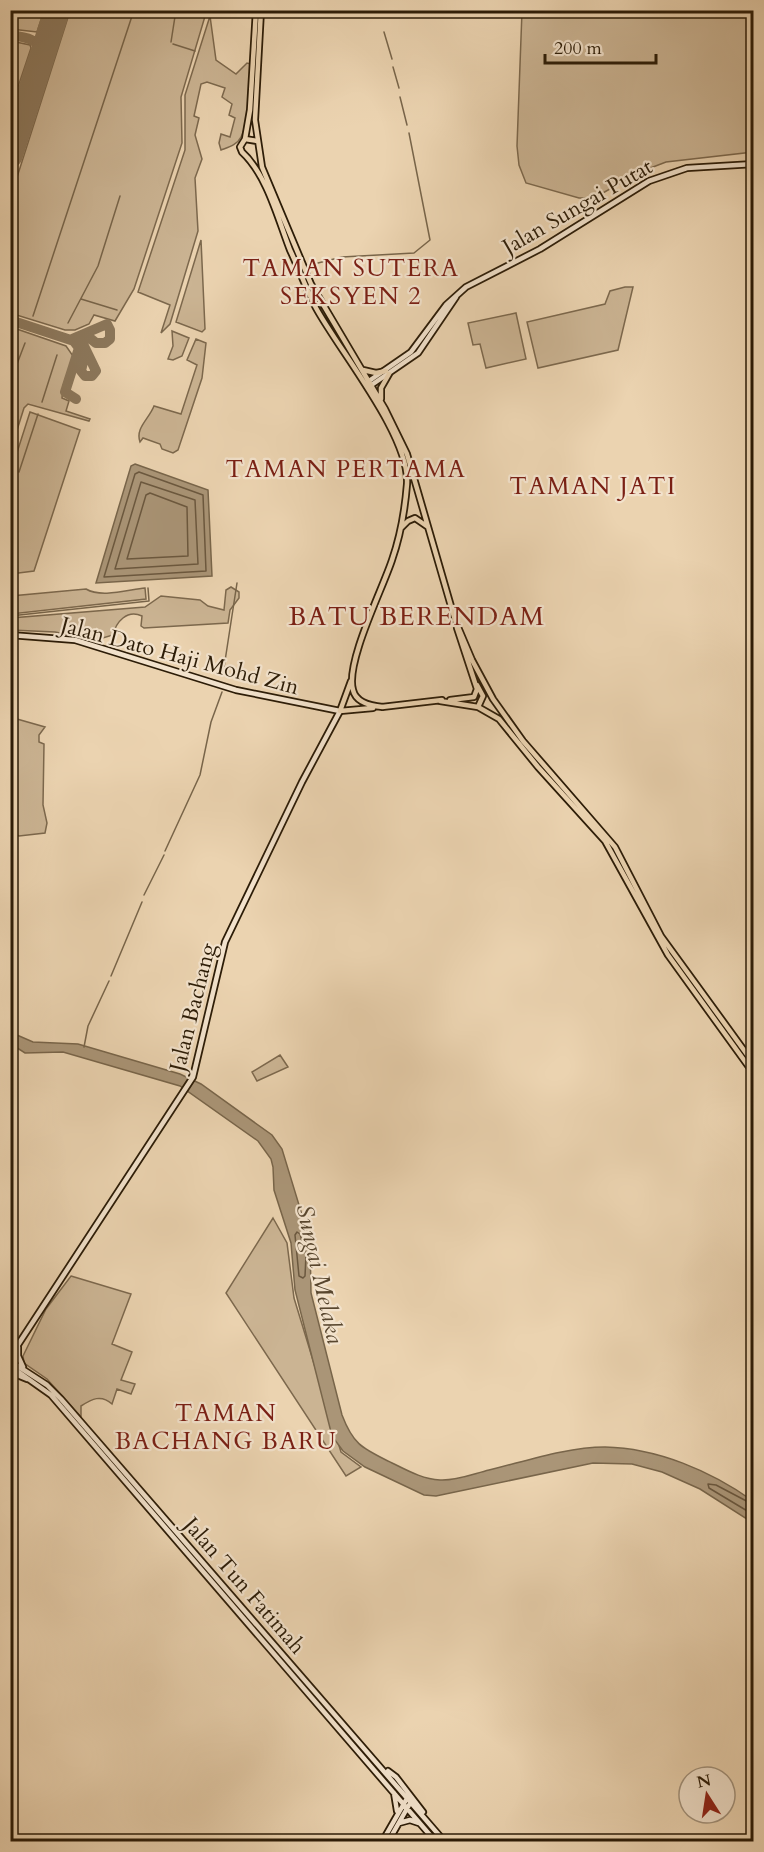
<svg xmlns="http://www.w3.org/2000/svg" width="764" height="1852" viewBox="0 0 764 1852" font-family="Cardo,serif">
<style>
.green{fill:#cbb493;stroke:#7c684d;stroke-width:1.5}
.water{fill:#aa9577;stroke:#78654a;stroke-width:1.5}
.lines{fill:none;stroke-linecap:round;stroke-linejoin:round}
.shore{stroke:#6b583f;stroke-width:1.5}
.stream{stroke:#78654a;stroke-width:1.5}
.taxiway{stroke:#8c785c;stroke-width:10}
.runway{stroke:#8c785c;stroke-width:26}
.secondary-casing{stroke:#2c1c07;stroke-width:8}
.primary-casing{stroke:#2c1c07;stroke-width:8}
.secondary{stroke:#f2e2cc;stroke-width:4.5}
.primary{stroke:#ebd3b0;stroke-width:4.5}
.labels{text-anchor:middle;stroke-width:4.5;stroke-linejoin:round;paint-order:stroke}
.street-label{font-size:22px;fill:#2c1c07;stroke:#f2e2cc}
.neighbourhood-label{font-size:24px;letter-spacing:1.5px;fill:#7a1f14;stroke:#f2e2cc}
.water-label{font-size:24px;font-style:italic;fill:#58462e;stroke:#f2e2cc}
.quarter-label{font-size:26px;letter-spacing:1.5px;fill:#7a1f14;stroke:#f2e2cc}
</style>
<rect width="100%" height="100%" fill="#ebd3b0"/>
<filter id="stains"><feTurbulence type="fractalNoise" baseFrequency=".00333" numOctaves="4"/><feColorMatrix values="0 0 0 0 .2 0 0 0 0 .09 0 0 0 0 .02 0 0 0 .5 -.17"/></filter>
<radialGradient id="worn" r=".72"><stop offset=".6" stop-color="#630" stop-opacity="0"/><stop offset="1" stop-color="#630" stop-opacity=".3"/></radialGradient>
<path class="green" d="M10,11H44L37,32L11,29Z
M70,11L206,10V13L181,97L182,143L134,289L115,321L94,315L89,324L75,330H65L10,313L11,196Z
M522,11H753V152L666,162L640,172L594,198H579L526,183L519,165L517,146Z
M210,16L216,60L236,74L247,63L251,64C249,83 250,120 241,137C237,145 229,147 221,150L219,143L221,134L230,137L235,118L229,115L232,104L222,97L225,88L207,82L201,84L194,116L199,118L195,135L202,159L195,178L198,231L170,324L161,333L170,305L138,292L185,150V95Z
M11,41L30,45L31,48L14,99H11Z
M201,240L205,329L202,332L176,322Z
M625,287H633L618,350L538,368L527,322L605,304L610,291Z
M516,313L526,359L486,368L480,344L473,345L468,323Z
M11,327L66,346L73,356L63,386L62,398L69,401L66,411L90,419L89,421L28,404L24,408L11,449Z
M172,331L189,338L182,356L173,360L168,359L173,346Z
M196,339L206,343L202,378L178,450L173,453L162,449L160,444L143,438L140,442C135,428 149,419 154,406L181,414L197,365L187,360Z
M30,412L80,430L34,571L11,574V465H13Z
M231,587L239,592V598L230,610L228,623L144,628L141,626L142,616C127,609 116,622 113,635L96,640L55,632L11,630V618L145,607L161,596L200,600L208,606L224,610L226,590Z
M145,588L146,599L11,614V596L86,589C101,598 127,590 145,588Z
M10,717L45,727L39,735V742L44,744L43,805L47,823L45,833L19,836L11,832Z
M280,1055L288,1067L257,1081L252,1072Z
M273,1218L287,1243L294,1298L341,1452L361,1467L346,1476L226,1293Z
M71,1276L131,1294L112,1344L132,1352L121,1380L135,1384L131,1394L117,1389L112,1404C101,1394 92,1399 81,1406V1417L47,1379L24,1363L23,1356L46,1309Z"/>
<path class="water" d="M135,464L208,490L212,576L96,583L131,466Z
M10,1032L33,1042L78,1044L180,1074L201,1084L272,1135L282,1149L310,1241L311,1293L342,1415C353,1444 362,1448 388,1461C405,1469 421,1479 440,1480C456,1481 473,1474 489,1470C526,1461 567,1447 605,1447C657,1448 711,1471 753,1501V1523L700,1489L662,1472L632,1464L593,1463L436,1496L424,1495L365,1467L343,1451L332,1436L295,1290L291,1243L274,1190L273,1167L271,1159L258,1141L180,1086L63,1052L25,1053L11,1044Z"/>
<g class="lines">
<path class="shore" d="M139,472L203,495L206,571L104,577L135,474Z
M141,482L195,500L198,564L115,569Z
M150,493L187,507L188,556L127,559L146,495Z
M297,1232L300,1234L306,1255L305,1276L303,1278L299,1276L295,1235Z
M754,1505L716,1485L708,1484L709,1488L754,1515"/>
<path class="stream" d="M412,12V10
M384,32L392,59
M171,42L176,10
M173,44L195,51
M393,67L399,88
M400,97L407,125
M306,266L342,257L414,253L430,240L409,133
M81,299L117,310
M33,316L134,10
M68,323L98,266L120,196
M10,365L17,364L25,343
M42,402L57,355
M19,472L38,414
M10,616L149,601L148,588
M223,674L237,583
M165,851L200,775L211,722L222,692
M144,895L164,855
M111,976L142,902
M84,1047L88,1026L109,981"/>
<path class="taxiway" d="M10,35C25,37 41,39 43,56
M36,41H41L50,34
M10,320L83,344L96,371L92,376H85L81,371L85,353
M72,339L107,324L110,330V339L105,343H96L86,335
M73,340L79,348L65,392L76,399"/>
<path class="runway" d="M10,155L57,10"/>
<g class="secondary-casing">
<path id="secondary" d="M366,383L411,352L446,305L466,287L540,249L649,181L687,168L754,164
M370,386L418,353L456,297
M10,635L75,640L236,690L340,711L302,782L225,942L193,1077L10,1357
M18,1347V1356L23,1367
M10,1361L47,1385L61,1399L445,1842
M10,1366L51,1395L436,1842
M10,1372L27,1379
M388,1771L396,1777L423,1812
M394,1793L397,1811
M399,1823L410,1820L419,1823
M382,1842L406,1800
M388,1842L409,1805"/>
</g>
<g class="primary-casing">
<path id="primary" d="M261,10L255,120L262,167L311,284L385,409L407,454L455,620L472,660L493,699L523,741L615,847L661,936L754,1064
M245,139L250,110L256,10
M257,141L245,139L240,147L242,152C267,175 278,219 290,250C299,269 306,289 316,308C340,352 410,436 407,484C405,509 400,537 392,560C383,588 345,663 353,690C356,703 371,706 383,707
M363,370L376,373L386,371
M381,399V388L389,374
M401,528L408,521L415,518L428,527
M351,681L340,711L373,708
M477,685L483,696L478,707
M450,700L474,697L477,689L457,628
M440,701L478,707L499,719L538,767L605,841L668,955L754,1074
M382,707L442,700"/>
</g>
<use href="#secondary" class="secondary"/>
<use href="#primary" class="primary"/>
</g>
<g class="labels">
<g class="street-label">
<text transform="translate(577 206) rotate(-30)" y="8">Jalan Sungai Putat</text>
<text transform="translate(180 655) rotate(15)" y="8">Jalan Dato Haji Mohd Zin</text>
<text transform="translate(192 1007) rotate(-76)" y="8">Jalan Bachang</text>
<text transform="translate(245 1585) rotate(49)" y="8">Jalan Tun Fatimah</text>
</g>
<g class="neighbourhood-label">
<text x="351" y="276">TAMAN SUTERA<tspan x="351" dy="28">SEKSYEN 2</tspan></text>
<text x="346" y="477">TAMAN PERTAMA</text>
<text x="593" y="494">TAMAN JATI</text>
<text x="226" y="1421">TAMAN<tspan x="226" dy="28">BACHANG BARU</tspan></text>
</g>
<g class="water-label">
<text transform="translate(320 1274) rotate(77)" y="8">Sungai Melaka</text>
</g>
<g class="quarter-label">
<text x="417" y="625">BATU BERENDAM</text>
</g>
</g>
<rect width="764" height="1852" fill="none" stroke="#ebd3b0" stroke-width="36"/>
<rect x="12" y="12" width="740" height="1828" fill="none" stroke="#2c1c07" stroke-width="3"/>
<rect x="18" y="18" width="728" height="1816" fill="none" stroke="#2c1c07" stroke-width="1.5"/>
<g transform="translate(707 1795) rotate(348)"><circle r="28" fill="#f2e2cc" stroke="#a3937d" stroke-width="1.5"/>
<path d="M0-4.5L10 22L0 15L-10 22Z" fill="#8f2418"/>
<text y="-9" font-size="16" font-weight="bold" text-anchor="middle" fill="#2c1c07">N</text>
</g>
<path d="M545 54v9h111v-9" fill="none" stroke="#2c1c07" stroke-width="3"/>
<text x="554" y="54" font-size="18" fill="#2c1c07" stroke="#f2e2cc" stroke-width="4.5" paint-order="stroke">200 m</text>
<rect width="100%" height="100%" filter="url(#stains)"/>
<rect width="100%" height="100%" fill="url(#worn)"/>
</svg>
